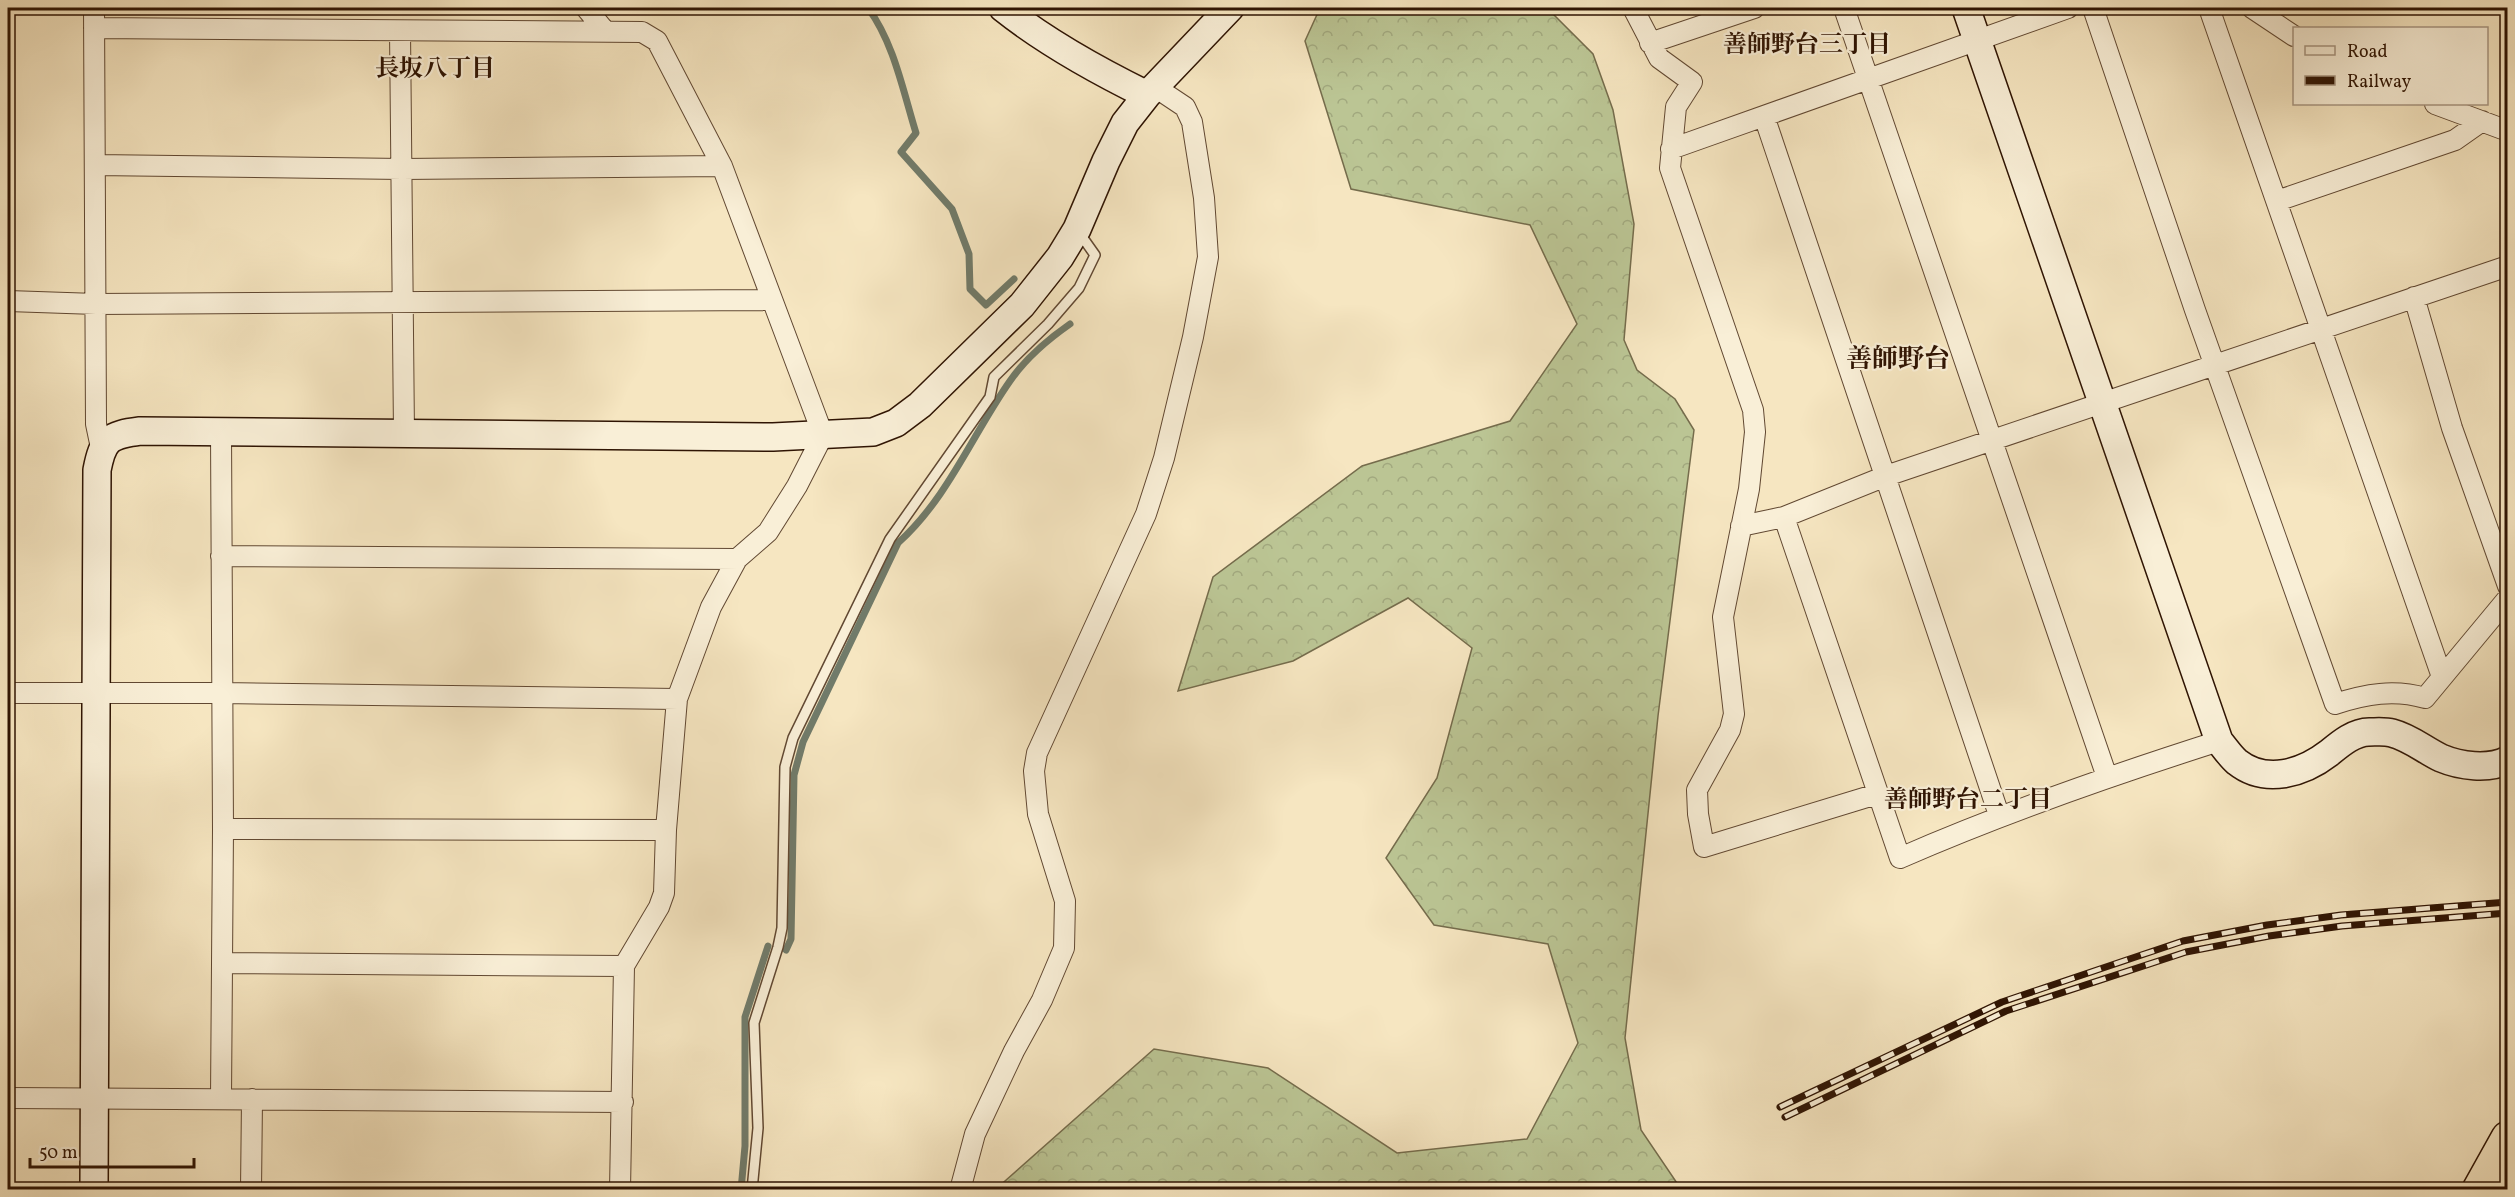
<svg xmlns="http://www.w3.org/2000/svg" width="2515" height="1197" viewBox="0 0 2515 1197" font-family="Vollkorn,'Noto Serif JP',serif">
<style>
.forest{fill:url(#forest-crowns);stroke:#756c4c;stroke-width:1.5}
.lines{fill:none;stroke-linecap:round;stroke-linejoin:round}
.stream{stroke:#717b6a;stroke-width:7}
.lane-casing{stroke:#614832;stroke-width:12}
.street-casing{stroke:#614832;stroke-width:22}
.secondary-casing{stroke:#2f1403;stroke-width:30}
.highway-casing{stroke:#2f1403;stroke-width:36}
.lane{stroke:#f9efd7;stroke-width:9}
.street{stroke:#f9efd7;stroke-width:20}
.secondary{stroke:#f9efd7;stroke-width:27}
.highway{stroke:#f6e6c1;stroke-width:33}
.rail-casing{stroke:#2f1403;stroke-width:7}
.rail{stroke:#f9efd7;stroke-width:4.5;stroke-dasharray:14;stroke-linecap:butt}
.labels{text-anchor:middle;stroke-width:4.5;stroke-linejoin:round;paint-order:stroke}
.neighbourhood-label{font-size:24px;font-weight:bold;fill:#2f1403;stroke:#f9efd7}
.quarter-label{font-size:26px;font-weight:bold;fill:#2f1403;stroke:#f9efd7}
</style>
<defs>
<pattern id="forest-crowns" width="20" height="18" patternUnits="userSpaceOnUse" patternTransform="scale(1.5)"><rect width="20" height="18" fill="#bbc594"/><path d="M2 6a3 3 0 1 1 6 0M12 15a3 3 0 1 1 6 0" fill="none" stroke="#a1a87e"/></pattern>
</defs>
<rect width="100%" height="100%" fill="#f6e6c1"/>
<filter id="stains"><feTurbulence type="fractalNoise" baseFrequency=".00333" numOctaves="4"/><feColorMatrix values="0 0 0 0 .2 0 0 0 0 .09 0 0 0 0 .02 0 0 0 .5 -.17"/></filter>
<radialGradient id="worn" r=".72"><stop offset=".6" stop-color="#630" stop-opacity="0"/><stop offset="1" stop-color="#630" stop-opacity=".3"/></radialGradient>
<path class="forest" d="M1320,8H1547L1593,54L1613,110L1634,224L1624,340L1637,370L1675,399L1694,430L1658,716L1625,1038L1641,1130L1681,1189H996L1154,1049L1268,1068L1397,1153L1527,1139L1578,1043L1548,944L1434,925L1386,858L1437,778L1472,648L1408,598L1293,661L1178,691L1213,577L1362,466L1510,421L1577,324L1530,225L1351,189L1305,41Z"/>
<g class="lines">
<path class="stream" d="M868,8C894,43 903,91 916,133L901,152L952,209L969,254L970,289L986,305L1014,279
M786,950L791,939L794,775L803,742L898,543C948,498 972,435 1010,381C1026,358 1047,340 1070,324
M741,1190L745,1146V1017L768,946"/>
<g class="lane-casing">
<path id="lane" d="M752,1190L758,1128L754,1023L778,947L782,928L785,767L793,738L890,539L990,397L994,377L1048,324L1079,288L1095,255L1078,231"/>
</g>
<g class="street-casing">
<path id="street" d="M94,8L96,424L101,448
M586,8L605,31
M1633,8L1659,58L1692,82L1676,107L1670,168L1753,410L1755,432L1749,489L1723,617L1734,714L1730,730L1697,790L1698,814L1704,847L1877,794
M1844,8L2107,777
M2093,8L2195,310L2335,704C2366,694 2394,689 2425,698L2508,598
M2209,8L2442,677
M2252,8L2294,36
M94,28L642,32L657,41L722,166L823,435L797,486L768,532L737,559L711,607L677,699L666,830L664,893L659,907L624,966L620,1190
M400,31L404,433
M1650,43L1754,8
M2435,104L2508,131
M1764,116L1999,815
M1671,149L2068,8
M95,165L402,169L722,166
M2277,201L2455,140L2482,121
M2414,297L2452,428L2508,586
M8,301L96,304L772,300
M1784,517L1900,858C2005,812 2109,776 2219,741
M1741,526L1784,517L1886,476L2508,266
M221,556L737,559
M8,693H221L677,699
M223,829L666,830
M222,963L624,966
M8,1098L623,1102
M221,1098L223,829L221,432
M251,1190L252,1099
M960,1190L975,1134L1014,1051L1042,1000L1064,948L1065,901L1038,814L1034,771L1037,753L1146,514L1164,458L1193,337L1208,257L1204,198L1192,122L1185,107L1155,87"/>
</g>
<g class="secondary-casing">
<path id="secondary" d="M1003,8C1047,43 1096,70 1147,95L1230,8
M1966,8L2219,741C2225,748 2230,756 2237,762C2266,785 2303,773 2329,753C2340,744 2354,732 2369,732C2376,732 2385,731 2392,733C2411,738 2424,750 2441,758C2460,766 2488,770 2508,760
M94,1190L97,470C103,439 109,435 140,431L773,437L873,432L896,423L920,405L1022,305L1060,257L1077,229L1106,161L1125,123L1147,95"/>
</g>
<g class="highway-casing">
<path id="highway" d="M2479,1190L2508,1138"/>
</g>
<use href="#lane" class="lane"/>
<use href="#street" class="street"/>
<use href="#secondary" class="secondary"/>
<use href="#highway" class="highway"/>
<g class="rail-casing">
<path id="rail" d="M1780,1107L2002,1002L2183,941L2267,925L2341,915L2508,902
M1785,1117L2006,1011L2186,952L2269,936L2342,926L2508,913"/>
</g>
<use href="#rail" class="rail"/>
</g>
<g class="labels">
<g class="neighbourhood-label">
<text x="1807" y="52">善師野台三丁目</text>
<text x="435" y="76">長坂八丁目</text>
<text x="1968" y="807">善師野台二丁目</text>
</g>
<g class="quarter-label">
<text x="1898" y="367">善師野台</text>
</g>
</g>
<rect width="2515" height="1197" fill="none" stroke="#f6e6c1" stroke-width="30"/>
<rect x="9" y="9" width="2497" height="1179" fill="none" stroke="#2f1403" stroke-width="3"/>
<rect x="15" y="15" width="2485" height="1167" fill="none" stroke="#2f1403" stroke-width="1.5"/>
<rect x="2293" y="27" width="195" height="78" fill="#f9efd7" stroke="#a89782" stroke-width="1.5"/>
<rect x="2305" y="46" width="30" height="9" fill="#f9efd7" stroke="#a89782" stroke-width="1.5"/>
<text x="2347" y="57" font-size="18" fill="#2f1403">Road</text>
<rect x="2305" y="76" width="30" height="9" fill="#2f1403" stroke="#a89782" stroke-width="1.5"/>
<text x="2347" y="87" font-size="18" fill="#2f1403">Railway</text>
<path d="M30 1158v9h164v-9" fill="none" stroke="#2f1403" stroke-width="3"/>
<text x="39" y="1158" font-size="18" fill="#2f1403" stroke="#f9efd7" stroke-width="4.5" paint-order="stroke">50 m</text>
<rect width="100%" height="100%" filter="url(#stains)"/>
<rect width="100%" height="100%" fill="url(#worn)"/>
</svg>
